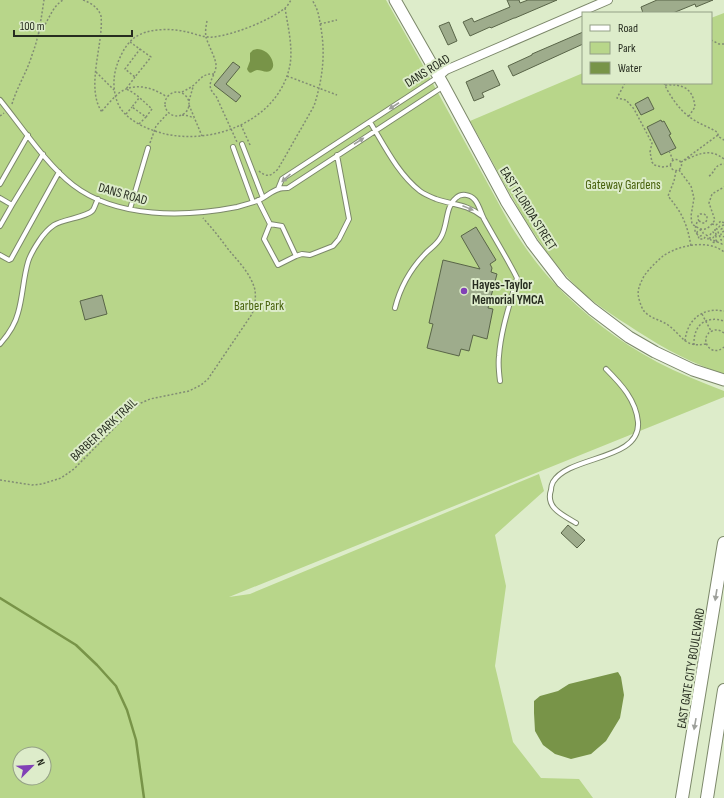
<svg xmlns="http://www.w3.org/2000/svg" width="724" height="798" viewBox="0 0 724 798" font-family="'Sofia Sans Condensed',sans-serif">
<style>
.green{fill:#b8d68a;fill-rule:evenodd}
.water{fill:#789448}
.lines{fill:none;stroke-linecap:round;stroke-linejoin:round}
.stream{stroke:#789448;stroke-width:2.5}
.building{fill:#9eac8c;stroke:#596548}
.lane-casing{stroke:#7c886a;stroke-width:6}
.street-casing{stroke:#7c886a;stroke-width:10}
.secondary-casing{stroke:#7c886a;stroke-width:13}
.primary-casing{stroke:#7c886a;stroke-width:14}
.path{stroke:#818c74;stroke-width:1.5;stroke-dasharray:2 2;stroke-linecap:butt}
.lane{stroke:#fff;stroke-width:4}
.street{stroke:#fff;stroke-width:8}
.secondary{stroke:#fff;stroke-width:11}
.primary{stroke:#fff;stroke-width:12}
.oneway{fill:#9ea09b}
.poi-dot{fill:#8141b6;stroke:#ddecca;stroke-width:1.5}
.labels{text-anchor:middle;stroke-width:4;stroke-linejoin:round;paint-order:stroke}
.street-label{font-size:13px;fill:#272d20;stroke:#ddecca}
.park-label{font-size:13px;fill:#47610b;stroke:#ddecca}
.poi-label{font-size:13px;font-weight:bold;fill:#272d20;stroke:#ddecca;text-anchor:start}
</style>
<rect width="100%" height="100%" fill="#ddecca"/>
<path class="green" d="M0,0H386L420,60L511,226C524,246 537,265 553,282C583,314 618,341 657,362C678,373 701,382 724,391V397L229,597L250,594L539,474L544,491L495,535L506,586L495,666L513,742L541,778L579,779L593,798H0ZM20,754H44V778H20Z
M724,13V374C693,364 665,349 637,331C614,316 589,301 570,280C528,235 500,174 470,121L583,73V83H711V18Z"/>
<path class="water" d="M257,49C260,49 263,50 266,52C271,55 277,67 270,71C266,73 261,70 257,70C252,71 250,76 247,69L250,61V53L253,50Z
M618,672L621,677L624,695L620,718L606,741L591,754L571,759L555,754L543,745L535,731L534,713V701L540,696L558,691L569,684Z"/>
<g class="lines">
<path class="stream" d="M0,598L76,645L97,665L116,686L127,710L136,740L144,798"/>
</g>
<path class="building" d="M507,0H519L520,3L528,0H557L515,18H514L491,28L490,27L470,36L463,22L472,18L474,22L510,7Z
M657,0H713L696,7L695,4L673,13H643L641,7Z
M449,22L457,41L448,45L439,26Z
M583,32V44L513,76L508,66L532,55V54Z
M233,62L240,67L226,84L241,96L236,102L214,85Z
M493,70L500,85L482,93L484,97L474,101L466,82Z
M648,97L654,109L641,115L635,104Z
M661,120L662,122L664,121L671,134L669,135L676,148L661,155L647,127Z
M476,227L496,260L490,264L492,268L491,272L497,274L488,308L493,309L487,339L473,335L469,351L461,349L459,356L427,348L433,324L429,323L443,260L480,269L461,236Z
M102,295L107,314L85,320L80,301Z
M568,525L585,540L577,548L561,533Z"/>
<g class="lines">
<g class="lane-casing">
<path id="lane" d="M0,100C22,127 46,164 73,185C117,219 186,217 237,207C244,205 251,203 257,201C265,198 271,191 279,189C281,188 285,188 288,188L444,86
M370,122C384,145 398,174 420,191C424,194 431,197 436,199C454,205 466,204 482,216
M242,144L263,198
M233,147L253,202
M0,184L28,135
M278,189L282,179L438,77
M0,198L12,205L0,226
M258,200L270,224L282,226L296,256L278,265L264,239L270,224
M12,205L43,154
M130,209L148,148
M0,255L9,260L11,259L59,172
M296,256L302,254L310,255L333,246L339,239L349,219L337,155
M395,308C400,288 410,270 424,255C430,248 436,246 441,237C448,225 445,207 456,198C461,193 470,194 475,200C479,205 481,213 484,219C495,239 507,258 517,278C510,304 501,329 499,356C498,364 499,373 500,381
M0,344C8,335 15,325 18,313C23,296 23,279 28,262C30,255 35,247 39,241C43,235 48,229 54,225C63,219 88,217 93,210C95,207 96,202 98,199
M576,523C563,515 545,508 551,490C551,488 552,484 553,482C569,455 641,461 638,422C636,400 621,384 606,369"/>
</g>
<g class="street-casing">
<path id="street" d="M438,77L446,70L608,0"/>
</g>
<g class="secondary-casing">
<path id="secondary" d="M395,0L444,86L506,201L532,243L562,282L592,309L629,337L655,352L693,370L724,380"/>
</g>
<g class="primary-casing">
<path id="primary" d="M682,798L724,543
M707,798L724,690"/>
</g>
<path class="path" d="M83,0C91,3 98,7 101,16C104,43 85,88 102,112
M285,8C288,27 293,47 290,65C279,120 215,145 165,134C150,130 131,123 121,109C113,97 112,79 117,65C120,56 126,44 134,38C147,28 172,28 187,32C196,34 205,38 214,37C235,34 266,22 284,9C287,7 289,3 291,0
M207,21C206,26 205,32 206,37C208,45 217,60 216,67C214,79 204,85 216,96L237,142
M320,24L337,20
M38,34C48,24 51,7 63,0
M711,40L719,44H724
M130,42L151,57L135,77L125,69L140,49
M96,72L114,90
M287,76L337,95
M135,77L126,89C136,93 144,102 152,109L146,117L132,107L139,98
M625,83L617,98L626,100L634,109L652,143L650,152L652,162L654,165L662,167L670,166
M664,83C669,95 680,111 691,118C699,124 709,127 717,132L719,137L724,140
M665,85C683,84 693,88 695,107L689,116
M165 104a12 12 0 1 1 24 0a12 12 0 1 1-24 0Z
M182,92C186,90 190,88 194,85C200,79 204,73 214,74
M189,101L193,87
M12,104C17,87 27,72 32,55C39,37 41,19 44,0
M189,105L202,136
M102,111C107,105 113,98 119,93C134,82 152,87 167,97
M126,114L132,107
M182,115L189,116L194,118
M0,116L4,113
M139,124L146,117
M241,125L250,145V147
M150,143L156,126L168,113
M669,151L673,160
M670.5 165a5.5 5.5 0 1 1 11 0a5.5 5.5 0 1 1-11 0Z
M684,160L718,135
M681,162C696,155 709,147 724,159
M679,170L691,186L694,198L691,216L692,224C703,232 707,231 715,220L709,203L712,194L724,187
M259,171C267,178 271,176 278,169L314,106C323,78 326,52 320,23C319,15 317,7 312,0
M676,171L674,181L668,196C682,213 687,223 691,246
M709,176C715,173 714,164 724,164
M699,221L698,219V216L700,214H704L707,216V220L705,223H703L699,221L697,222L695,229V232L698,235L699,239H704L706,235L708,236V239L709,240L710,238V235L712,232H713L716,236H717L715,232V228L717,229L721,240H724
M712,224L716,225L721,221L724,223
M724,225L720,226L719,227L721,229L724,228
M697 233a3 3 0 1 1 6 0a3 3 0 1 1-6 0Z
M724,231L721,233V235L724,237
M710,239L713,242L715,243L717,241
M717,241L716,240V236H714L713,238V240L722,244L724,243
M702,314L711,331
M724,333C720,330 716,329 712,331C698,337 710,359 724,347
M685,341C687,320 702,307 724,311
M706,344C684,348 683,336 668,325C661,320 652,319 646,313C643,311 641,306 640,302C636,292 639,286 644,276C649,269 656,262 663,256C679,245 708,239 724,252
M694,345C693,326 705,315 724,321
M0,480L32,485L42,484L61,478L74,469L133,409L141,403L150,399L189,391L201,385L208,379L252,314C255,306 256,298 255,290C251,274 238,261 228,249C220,238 212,228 203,218"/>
<use href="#lane" class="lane"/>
<use href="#street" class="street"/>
<use href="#secondary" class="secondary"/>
<use href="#primary" class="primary"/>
</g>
<defs><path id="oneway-solid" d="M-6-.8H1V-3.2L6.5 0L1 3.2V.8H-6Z"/></defs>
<g class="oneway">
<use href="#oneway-solid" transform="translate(394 106) rotate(147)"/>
<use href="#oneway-solid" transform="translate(359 141) rotate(-33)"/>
<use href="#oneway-solid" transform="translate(286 178) rotate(138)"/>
<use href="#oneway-solid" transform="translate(468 208) rotate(22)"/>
<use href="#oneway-solid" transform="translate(716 595) rotate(99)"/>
<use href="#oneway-solid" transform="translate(695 724) rotate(100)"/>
</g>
<circle class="poi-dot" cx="464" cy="291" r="4"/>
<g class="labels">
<g class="street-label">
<text transform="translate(427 70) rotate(-32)" y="5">DANS ROAD</text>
<text transform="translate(123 193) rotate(16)" y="5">DANS ROAD</text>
<text transform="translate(529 208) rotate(58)" y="5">EAST FLORIDA STREET</text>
<text transform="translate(103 429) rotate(-43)" y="5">BARBER PARK TRAIL</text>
<text transform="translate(690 668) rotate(-81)" y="5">EAST GATE CITY BOULEVARD</text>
</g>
<g class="park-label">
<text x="623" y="189">Gateway Gardens</text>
<text x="259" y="310">Barber Park</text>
</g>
<g class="poi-label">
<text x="472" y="289">Hayes-Taylor<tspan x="472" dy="15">Memorial YMCA</tspan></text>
</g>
</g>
<rect x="582" y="12" width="130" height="72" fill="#ddecca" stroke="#94a086"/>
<rect x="590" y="25" width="20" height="6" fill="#ffffff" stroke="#94a086"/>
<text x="618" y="32" font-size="12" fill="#272d20">Road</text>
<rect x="590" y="42" width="20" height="12" fill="#b8d68a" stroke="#94a086"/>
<text x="618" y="52" font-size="12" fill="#272d20">Park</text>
<rect x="590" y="62" width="20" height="12" fill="#789448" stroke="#94a086"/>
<text x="618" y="72" font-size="12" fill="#272d20">Water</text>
<g transform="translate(32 766) rotate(66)"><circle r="19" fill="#ddecca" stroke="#94a086"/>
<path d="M0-3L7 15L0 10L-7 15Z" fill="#8141b6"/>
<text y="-6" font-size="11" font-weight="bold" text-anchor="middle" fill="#272d20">N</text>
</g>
<path d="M14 30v6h118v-6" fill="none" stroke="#272d20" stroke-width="2"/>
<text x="20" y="30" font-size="12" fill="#272d20" stroke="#ddecca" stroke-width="3" paint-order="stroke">100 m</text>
</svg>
